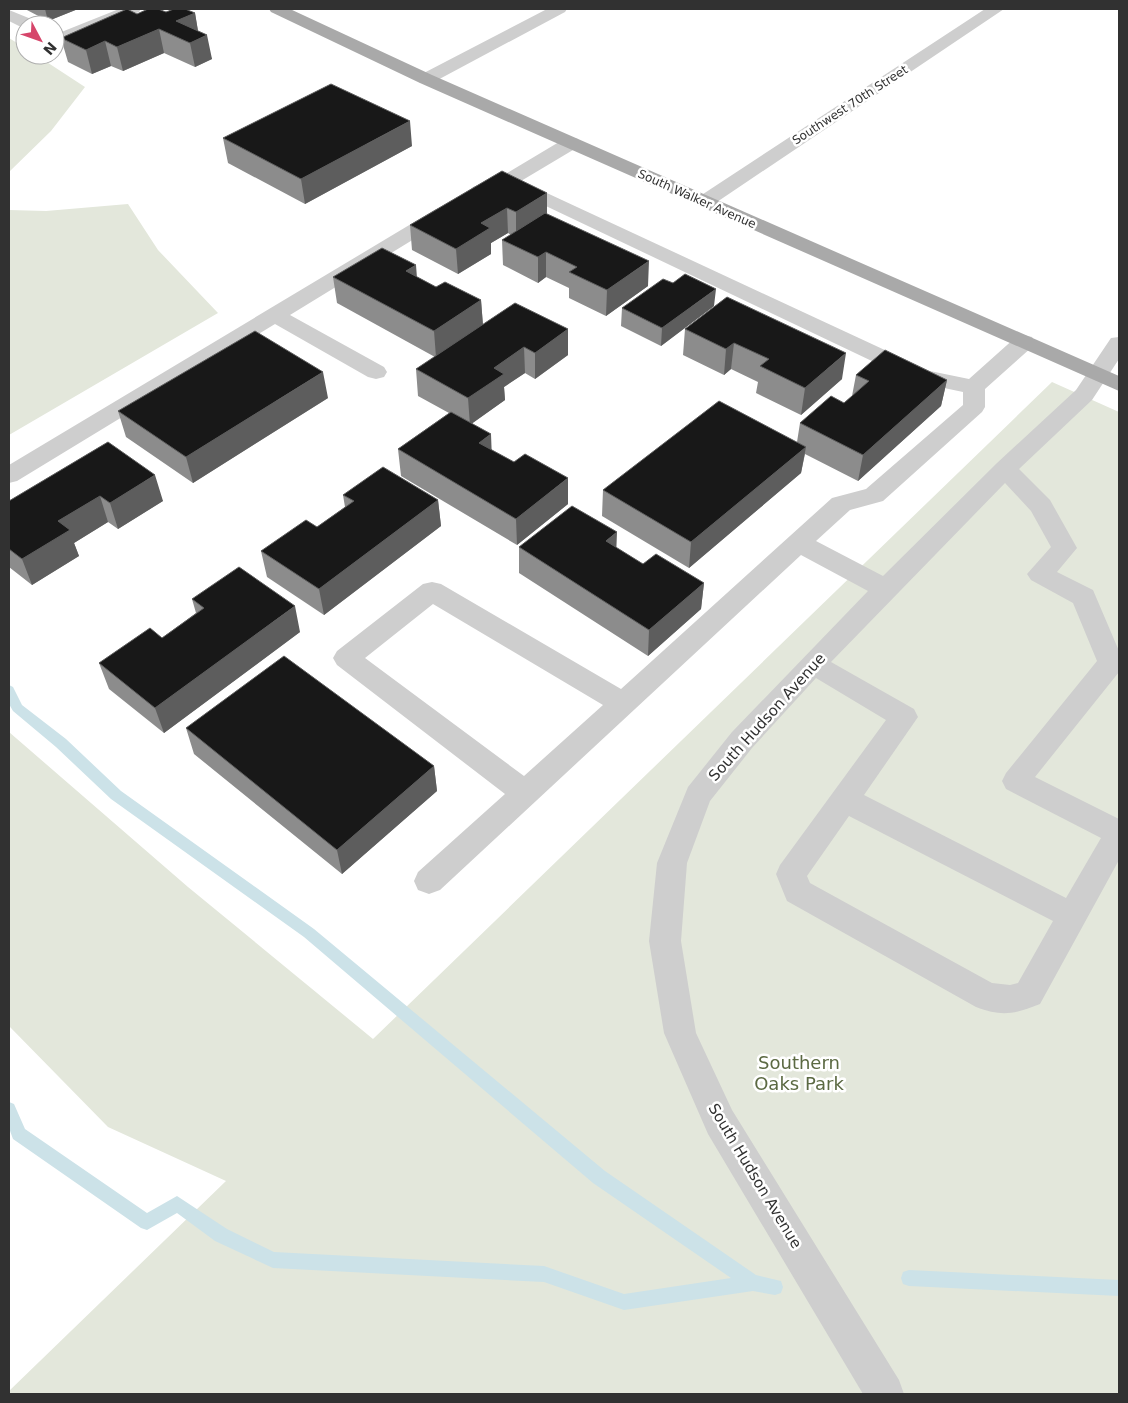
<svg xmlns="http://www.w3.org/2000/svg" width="1128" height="1403" viewBox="0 0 1128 1403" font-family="'DejaVu Sans',sans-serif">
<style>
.green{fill:#e3e7db}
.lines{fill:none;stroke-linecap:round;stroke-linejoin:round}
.stream{fill:#cce2e8;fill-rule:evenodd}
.minor{fill:#cecece;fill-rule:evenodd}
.major{fill:#a9a9a9;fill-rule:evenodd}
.wall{fill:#8c8c8c}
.shaded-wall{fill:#5d5d5d}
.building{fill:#181818;stroke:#5d5d5d}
.labels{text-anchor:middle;stroke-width:5;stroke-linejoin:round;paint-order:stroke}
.far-street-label{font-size:12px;fill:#313131;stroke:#fff}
.street-label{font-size:15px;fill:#313131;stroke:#fff}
.near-park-label{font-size:18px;fill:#5b6942;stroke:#fff}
</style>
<rect width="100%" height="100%" fill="#fff"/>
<path class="green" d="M9,38L25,48V55H36L85,87L51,131L9,172Z
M128,204L158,250L218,313L9,435V210L46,211Z
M1052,382L1119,412V1394H9V1391L226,1181L108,1127L9,1026V732L188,887L373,1039Z"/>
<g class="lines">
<path class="stream" d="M9,685L13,687L22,705L66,739L121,791L314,929L605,1171L756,1275L781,1281L783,1287L781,1293L775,1295L753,1291L624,1310L544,1282L273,1268L215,1241L177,1213L147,1230L141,1228L13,1139L9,1128V1102L14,1104L25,1129L147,1213L177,1196L227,1229L274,1252L544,1266L624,1294L731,1278L593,1183L304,937L111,799L56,747L13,711L9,704Z
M909,1270L1119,1280V1296L909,1286L903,1284L901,1278L903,1272Z"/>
<path class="minor" d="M119,9H141L139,12L64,43H55V32L59,33Z
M547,9H567L565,12L432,83H420L417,79L420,75Z
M985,9H1004L711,206H697L694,202L697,198Z
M9,10L36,21L38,25H25V29L9,21Z
M571,137L578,139L580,143L578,147L521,181L930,371L969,379L1016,337L1024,335L1032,337L1035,342L1032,347L985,389V407L982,412L883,501L850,510L816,541L883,576L997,463L1076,390L1111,338L1119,337V359L1092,400L1019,469L1050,500L1077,548L1057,572L1093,590L1119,651V672L1035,777L1119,819V860L1040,1004C1015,1014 1002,1017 976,1007L787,901L776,874L780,865L886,720L816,678L752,748L710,801L687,863L681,941L696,1033L732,1110L899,1380L904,1394H863L708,1134L664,1033L649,941L657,863L688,787L732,732L868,591L801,555L440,890L429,894L418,890L414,881L418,872L505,794L337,665L333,658L337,651L423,584L432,582L441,584L621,689L832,498L866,489L963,405V392L916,382L506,187L480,197L473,195L470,191L473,187L507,173L564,139ZM1005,483L1031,511L1051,547L1027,574L1031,580L1073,603L1097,661L1006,773L1002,781L1006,789L1101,838L1066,898L864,795L918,717L914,709L831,662ZM433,604L603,705L524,776L365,658ZM849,816L1053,921L1018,983L1010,985L992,983L810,883L807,876Z
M443,207L450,209L453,213L450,217L290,315L384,367L387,372L384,377L376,379L368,377L275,324L17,481L9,483V465L436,209Z"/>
<path class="major" d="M269,9H290L432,75L1119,376V391L420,83L271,12Z"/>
</g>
<path class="wall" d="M25,9H78L48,21Z
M166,12L195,13L198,31L212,59L195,67L164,53L123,71L111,66L92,74L68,62L61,38L137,14Z
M223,138L412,146L305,204L228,163Z
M502,171L547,214L648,286L606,316L569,298V288L546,277L538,283L503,265L502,240L511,235L508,233L491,243V254L458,274L412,250L410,225Z
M333,277H417L436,287L481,300L483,325L568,329V355L535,379L525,373L504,387L505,400L472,423L492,450L568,504L517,545L401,476L398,449L449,413L418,396L416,369L435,357L337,303Z
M727,297L842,379L801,415L756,393L758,382L731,369L724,375L683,355L685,329Z
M714,306L661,346L621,326L622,308Z
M856,375L947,380L941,406L858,481L805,454L801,473L689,568L602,516L603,490L797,442L800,423L844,403L852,396Z
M328,398L193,483L126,437L118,411Z
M108,442L163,501L118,529L108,522L74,543L79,556L32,585L9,567V501Z
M343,495L438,500L441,526L324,615L267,577L261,551L317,527L345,507Z
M519,547L616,548L643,564L704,583L701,609L648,656L519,573Z
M192,599L300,632L164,733L109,689L99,663L162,638L196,613Z
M186,728L434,766L437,791L342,874L194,754Z"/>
<path class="shaded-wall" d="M45,9H78L48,21Z
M195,13L199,37L176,21Z
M159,29L164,53L123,71L117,47Z
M207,35L212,59L195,67L190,43Z
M105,41L111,66L92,74L86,50Z
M410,121L412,146L305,204L301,179Z
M547,193V218L516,237V212Z
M507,208L508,233L491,243V254L458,274L456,249L481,223Z
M546,252V277L538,283V257Z
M649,261L648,286L606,316L607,290Z
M416,265L418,291L406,271Z
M716,289L714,306L661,346L662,328Z
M481,300L483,326L436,357L434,331Z
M568,329V355L535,379V353Z
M734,343L731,369L724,375L726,349Z
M524,347L525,373L504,387L505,400L470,425L468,398L494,368Z
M846,353L842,379L801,415L805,388Z
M323,372L328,398L193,483L186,457Z
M947,380L941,406L858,481L863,455Z
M491,434L492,460L479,443Z
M806,447L801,473L689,568L691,542Z
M155,475L163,501L118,529L110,503Z
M568,478V504L517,545L516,519Z
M100,496L108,522L74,543L79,556L32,585L22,559L58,521Z
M438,500L441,526L324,615L319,589Z
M617,532L616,558L606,541Z
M704,583L701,609L648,656L649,630Z
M295,606L300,632L164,733L155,708Z
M434,766L437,791L342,874L337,850Z"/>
<path class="building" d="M127,9L137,14L148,9H158L166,12L174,9H185L195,13L176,21L207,35L190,43L159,29L117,47L105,41L86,50L61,38Z
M331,84L410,121L301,179L223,138Z
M502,171L547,193L516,212L507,208L481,223L490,228L456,249L410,225Z
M545,213L649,261L607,290L569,272L577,267L546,252L538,257L502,240Z
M382,248L416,265L406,271L436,287L445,282L481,300L434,331L333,277Z
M685,274L716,289L662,328L622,308L663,279L673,283Z
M727,297L846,353L805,388L760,366L769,359L734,343L726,349L685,329Z
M515,303L568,329L535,353L524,347L494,368L504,374L468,398L416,369Z
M255,331L323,372L186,457L118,411Z
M885,350L947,380L863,455L800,423L831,396L844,403L869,381L856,375Z
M719,401L806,447L691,542L603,490Z
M451,412L491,434L479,443L514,462L525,454L568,478L516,519L398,449Z
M108,442L155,475L110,503L100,496L58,521L70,530L22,559L9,549V501Z
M383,467L438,500L319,589L261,551L306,520L317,527L354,501L343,495Z
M572,506L617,532L606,541L643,564L656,554L704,583L649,630L519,547Z
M239,567L295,606L155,708L99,663L150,628L162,638L204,608L192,599Z
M284,656L434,766L337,850L186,728Z"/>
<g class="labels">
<g class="far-street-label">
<text transform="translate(850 105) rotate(-33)" y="4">Southwest 70th Street</text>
<text transform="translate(697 199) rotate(24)" y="4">South Walker Avenue</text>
</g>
<g class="street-label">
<text transform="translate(767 717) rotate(-48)" y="5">South Hudson Avenue</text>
<text transform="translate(755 1176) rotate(59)" y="5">South Hudson Avenue</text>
</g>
<g class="near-park-label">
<text x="799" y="1069">Southern<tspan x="799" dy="21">Oaks Park</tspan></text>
</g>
</g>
<rect width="1128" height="1403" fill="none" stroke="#313131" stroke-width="20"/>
<g transform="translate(40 40) rotate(131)"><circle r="24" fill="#ffffff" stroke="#adadad"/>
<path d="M0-4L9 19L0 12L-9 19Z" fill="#d6456a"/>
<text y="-8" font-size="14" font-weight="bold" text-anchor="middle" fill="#313131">N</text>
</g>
</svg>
